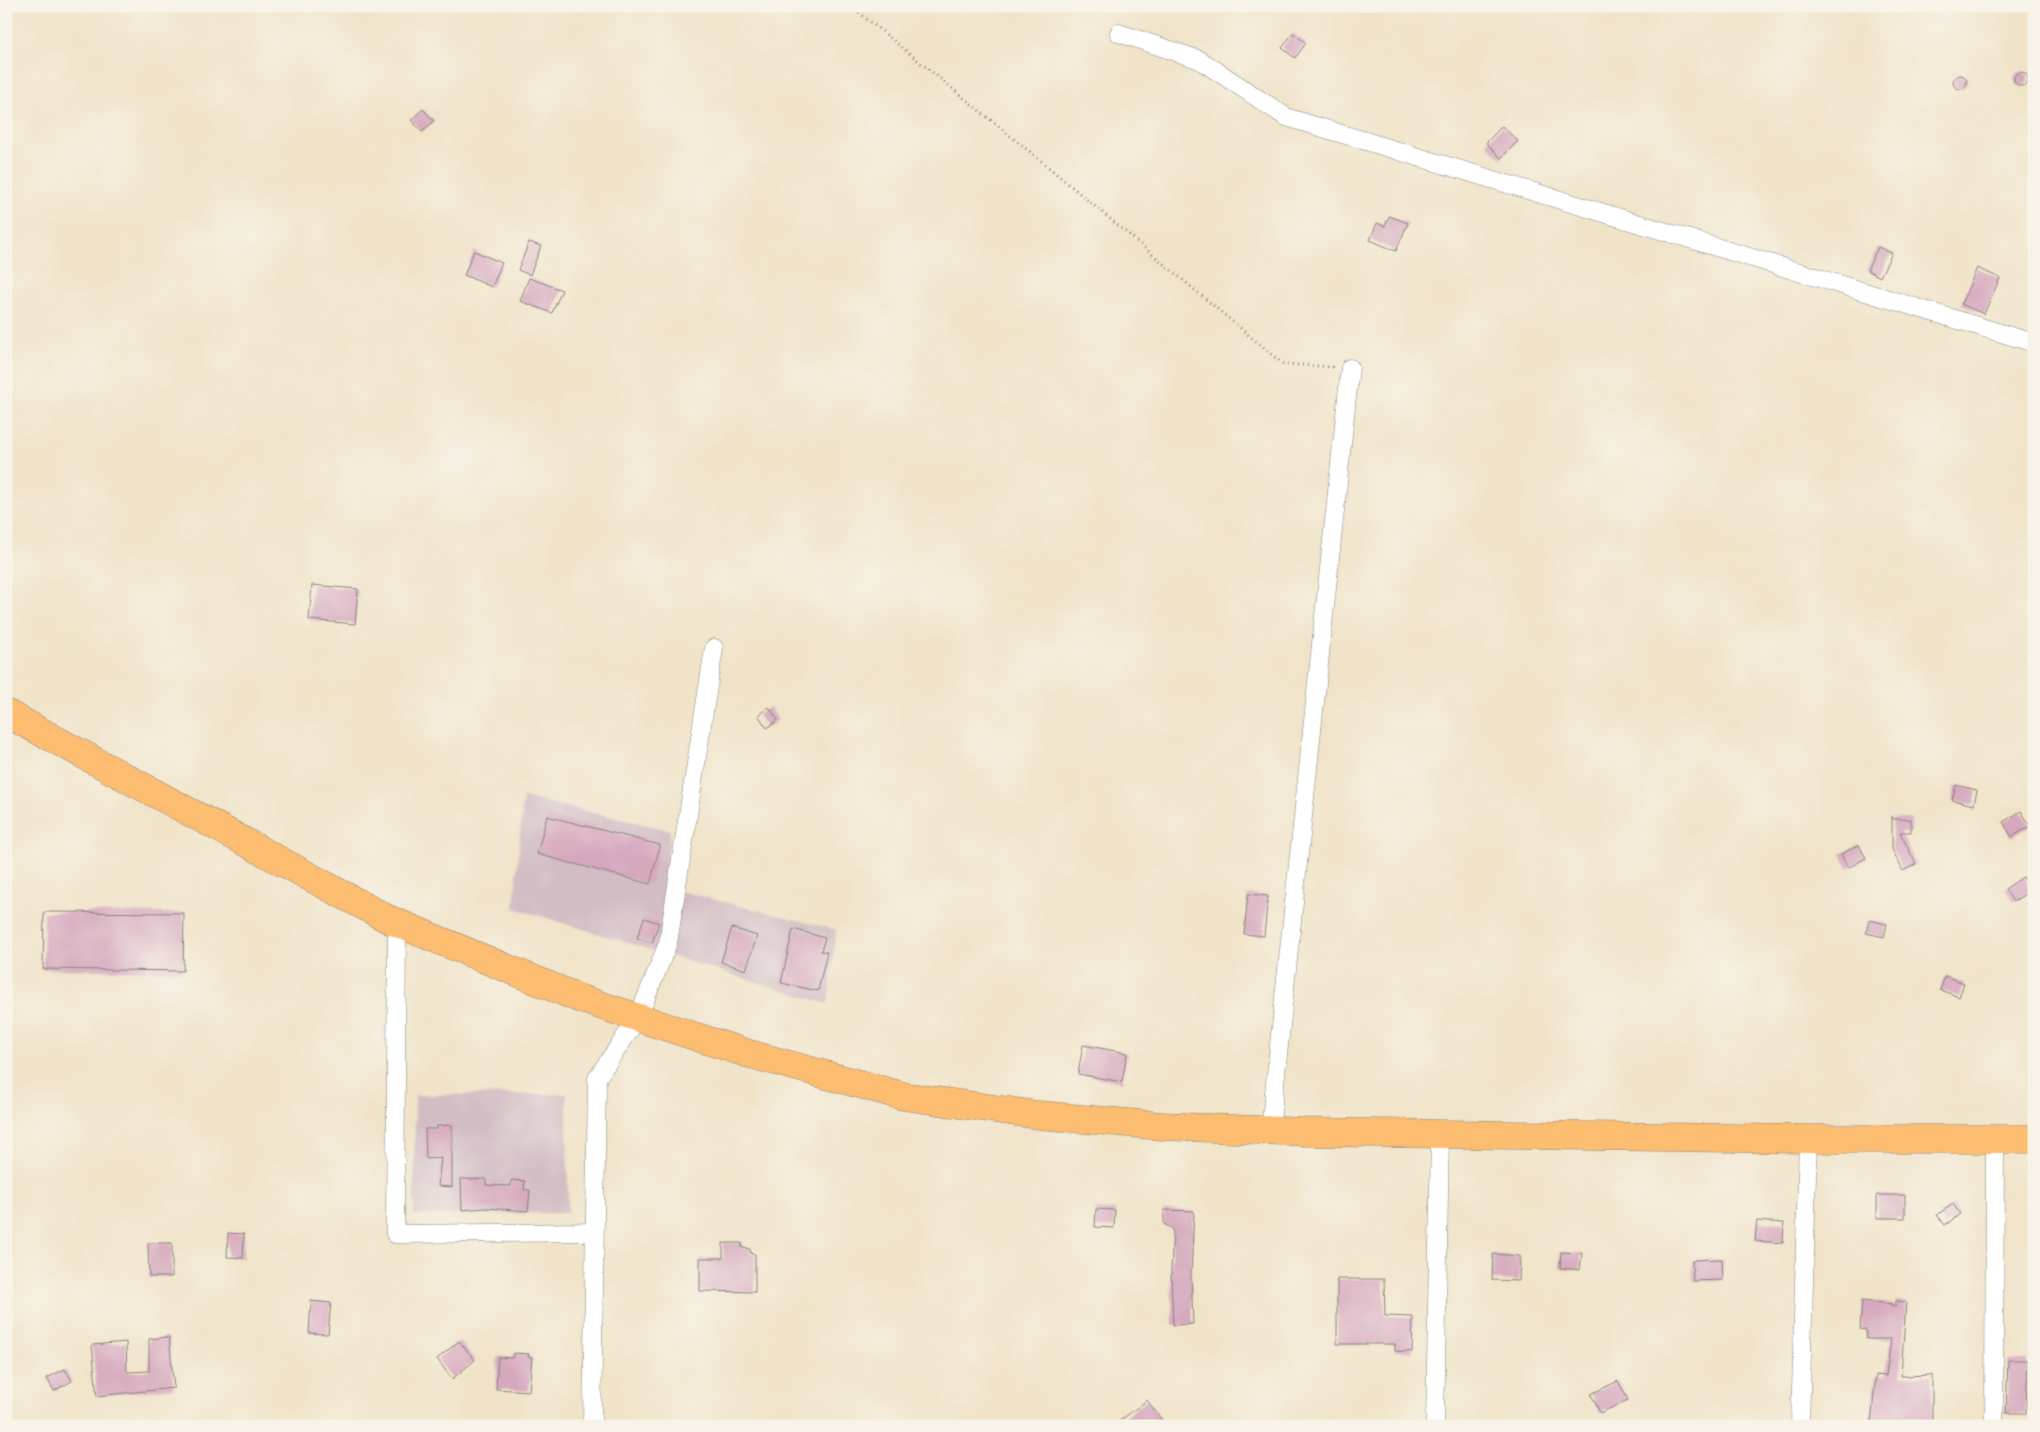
<svg xmlns="http://www.w3.org/2000/svg" width="2040" height="1432" viewBox="0 0 2040 1432" font-family="Caveat,sans-serif">
<style>
.industrial{fill:#d2bdc5}
.building{fill:#d6a8be}
.lines{fill:none;stroke-linecap:round;stroke-linejoin:round}
.minor-casing{stroke:#898281;stroke-width:19}
.trunk-casing{stroke:#898281;stroke-width:29}
.path{stroke:#898281;stroke-width:3;stroke-dasharray:1 4;stroke-linecap:butt}
.minor{stroke:#fff;stroke-width:18}
.trunk{stroke:#fcbd6f;stroke-width:28}
</style>
<rect width="100%" height="100%" fill="#f7f3e8"/>
<filter id="ink" filterUnits="userSpaceOnUse"><feTurbulence type="fractalNoise" baseFrequency=".02" numOctaves="2"/><feDisplacementMap in="SourceGraphic" scale="10" xChannelSelector="R" yChannelSelector="G"/><feConvolveMatrix kernelMatrix="1 2 1 2 8 2 1 2 1" color-interpolation-filters="sRGB"/></filter>
<filter id="wash" filterUnits="userSpaceOnUse"><feTurbulence type="fractalNoise" baseFrequency=".0096" numOctaves="4" result="noise"/><feDisplacementMap in="SourceGraphic" scale="20" xChannelSelector="R" yChannelSelector="G"/><feGaussianBlur stdDeviation="1.12" result="paint"/><feColorMatrix in="noise" values="0 0 0 0 0 0 0 0 0 0 0 0 0 0 0 0 0 1.4 0 .05"/><feComposite in="paint" operator="in"/></filter>
<g filter="url(#wash)">
<rect width="100%" height="100%" fill="#f0e3c7"/>
<path class="industrial" d="M523,797L670,830L665,887L836,930L828,1004L514,908Z
M567,1094L568,1213L414,1215L415,1095Z"/>
<g id="blocks">
<path class="building" d="M1293,33L1306,43L1295,58L1282,48Z
M2014 79a7 7 0 1 1 14 0a7 7 0 1 1-14 0Z
M1953 82a7 7 0 1 1 14 0a7 7 0 1 1-14 0Z
M423,109L434,121L422,132L411,120Z
M1502,126L1518,141L1501,158L1486,143Z
M1389,216L1408,223L1396,251L1370,240L1377,223L1385,226Z
M529,242L541,246L530,275L518,270Z
M1878,247L1892,253L1880,277L1867,270Z
M474,251L502,263L492,287L464,275Z
M1977,268L2000,278L1984,314L1961,304Z
M529,278L562,290L552,313L520,301Z
M312,585L358,589L355,624L309,620Z
M769,707L778,720L767,728L758,715Z
M1956,785L1977,790L1974,805L1952,800Z
M2021,811L2030,826L2012,837L2003,822Z
M547,816L660,845L650,884L537,854Z
M1892,816L1893,819H1911V832H1900L1916,864L1903,871L1892,849Z
M1859,845L1866,858L1848,868L1841,854Z
M2023,877L2031,890L2013,902L2005,889Z
M1248,894L1268,896L1264,936L1244,934Z
M44,912L184,913L183,971L43,969Z
M644,918L659,923L652,943L637,938Z
M1869,920L1887,924L1884,937L1866,933Z
M732,928L757,936L746,970L721,962Z
M793,929L825,938L821,951L827,952L818,991L781,983Z
M1945,976L1964,983L1959,997L1940,990Z
M1083,1045L1127,1053L1122,1082L1078,1074Z
M452,1125V1187L438,1186L441,1158L426,1159L425,1129H437V1126Z
M461,1179H486V1185L511,1186V1180L525,1181L524,1190H530L528,1211L486,1208L462,1210Z
M1877,1195H1905V1218H1877Z
M1953,1204L1960,1214L1945,1225L1937,1215Z
M1096,1209L1115,1210L1114,1228L1095,1227Z
M1164,1210L1194,1211L1191,1276L1193,1324L1173,1325L1171,1271L1173,1229L1164,1224Z
M1757,1221L1784,1223L1783,1243L1755,1241Z
M228,1233L244,1234L243,1258L227,1257Z
M148,1243H172V1277H149Z
M723,1243H742V1248L750,1249L751,1254H755V1292L700,1291V1258H723Z
M1561,1252L1582,1253L1580,1270L1560,1268Z
M1493,1254L1520,1256L1519,1281L1492,1280Z
M1722,1259L1723,1280L1693,1281L1692,1260Z
M1337,1279H1384L1385,1316L1413,1317L1412,1352L1395,1351V1344H1337Z
M311,1301L331,1303L328,1334L309,1333Z
M1862,1301L1892,1304V1306H1895L1896,1301L1906,1302L1901,1376L1932,1375V1426H1902L1903,1422L1871,1423L1876,1375L1886,1376L1891,1339H1866V1330L1860,1329Z
M169,1337L174,1388L97,1396L92,1345L126,1342L127,1372L149,1371V1339Z
M459,1341L475,1360L452,1379L437,1359Z
M514,1353L529,1354L528,1357H532L529,1391L496,1389L498,1357L512,1358Z
M2008,1360H2028L2026,1413H2006Z
M65,1369L72,1381L54,1391L47,1378Z
M1618,1381L1628,1400L1600,1413L1591,1394Z
M1147,1400L1166,1426H1113Z"/>
</g>
</g>
<g filter="url(#ink)">
<use href="#blocks" fill-opacity="0" stroke="#898281" stroke-width="1"/>
<g class="lines">
<g class="minor-casing">
<path id="minor" d="M1119,33L1200,60L1286,117L2034,343
M397,922L395,1234L594,1232
M1270,1131L1350,368
M592,1426L597,1078L638,1018L668,943L714,648
M1435,1426L1440,1134
M1800,1426L1808,1139
M1994,1426L1995,1138"/>
</g>
<g class="trunk-casing">
<path id="trunk" d="M6,713L388,919L581,999L746,1053L903,1096L1038,1115L1162,1126L1306,1132L1808,1139H2034"/>
</g>
<path class="path" d="M851,6L1040,160L1283,364L1334,367"/>
<use href="#minor" class="minor"/>
<use href="#trunk" class="trunk"/>
</g>
</g>
<rect width="2040" height="1432" fill="none" stroke="#f7f3e8" stroke-width="25"/>
</svg>
